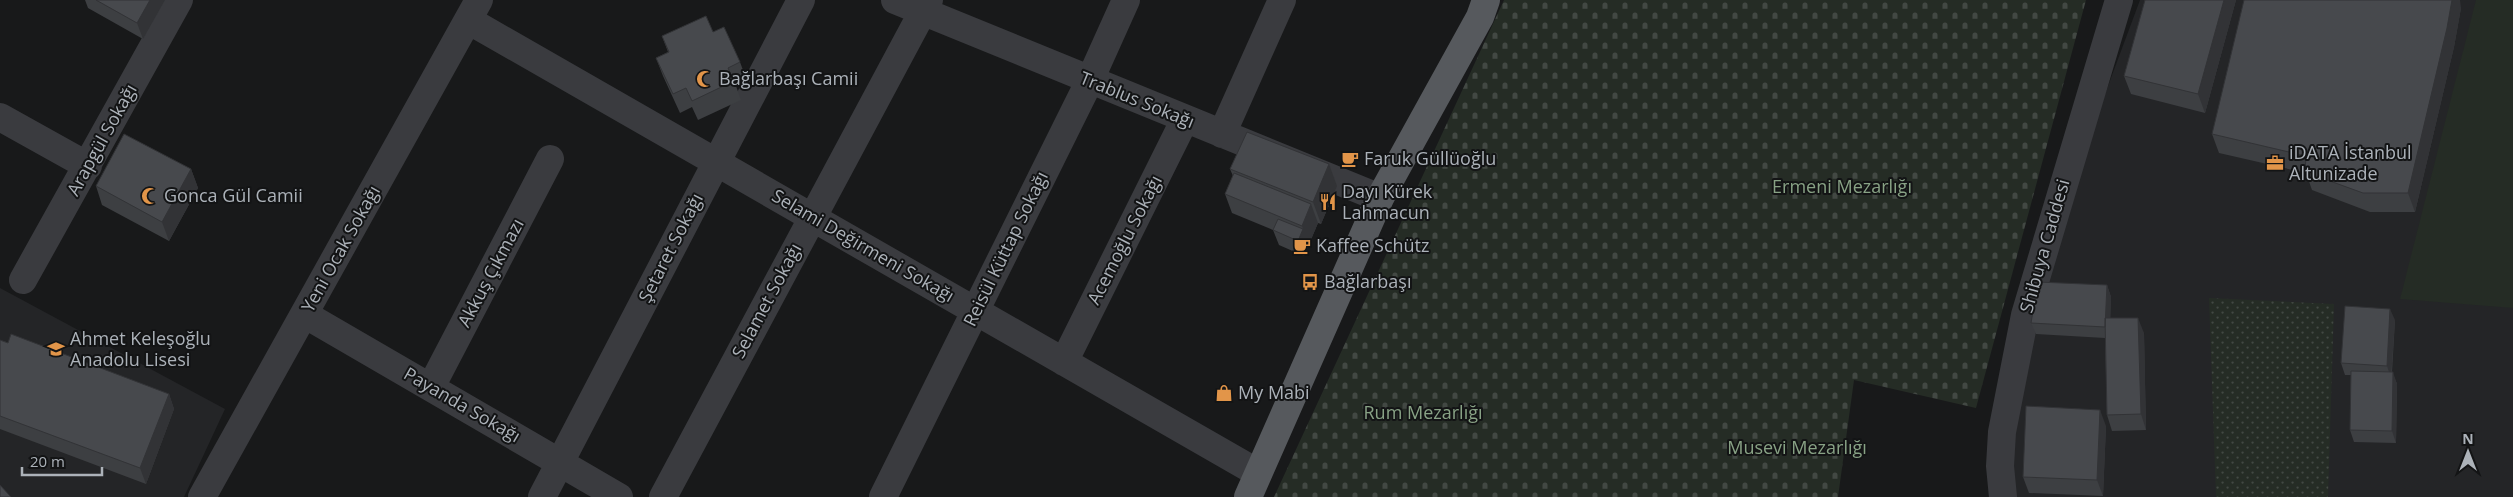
<svg xmlns="http://www.w3.org/2000/svg" width="2513" height="497" viewBox="0 0 2513 497" font-family="'Open Sans',sans-serif">
<style>
.built{fill:#242527}
.cemetery{fill:url(#cemetery-stones)}
.park{fill:url(#park-dots)}
.garden{fill:#252c25}
.lines{fill:none;stroke-linecap:round;stroke-linejoin:round}
.minor{stroke:#3a3b3f;stroke-width:28}
.major{stroke:#56595d;stroke-width:28}
.wall{fill:#3d3f42}
.shaded-wall{fill:#323336}
.building{fill:#47494d;stroke:#323336}
.labels{text-anchor:middle;stroke-width:4;stroke-linejoin:round;paint-order:stroke}
.poi-label{font-size:18px;fill:#acb2b9;stroke:#131415;text-anchor:start}
.street-label{font-size:18px;fill:#acb2b9;stroke:#131415}
.park-label{font-size:18px;fill:#88a285;stroke:#131415}
</style>
<defs>
<pattern id="cemetery-stones" width="16" height="16" patternUnits="userSpaceOnUse" patternTransform="scale(1.25)"><rect width="16" height="16" fill="#252c25"/><path d="M2 7V4a2 2 0 0 1 4 0v3zM10 15v-3a2 2 0 0 1 4 0v3z" fill="#424843"/></pattern>
<pattern id="park-dots" width="8" height="8" patternUnits="userSpaceOnUse" patternTransform="scale(1.25)"><rect width="8" height="8" fill="#252c25"/><path d="M2 2h.1M6 6h.1" fill="none" stroke="#424843" stroke-width="1.8" stroke-linecap="round"/></pattern>
</defs>
<rect width="100%" height="100%" fill="#18191a"/>
<path class="built" d="M2140,0H2513V497H2015L2010,465L2026,344L2073,180Z
M0,288L225,409L184,497H0Z"/>
<path class="cemetery" d="M1504,0H2086L1976,408L1854,380L1838,497H1274Z"/>
<path class="park" d="M2209,298L2334,304L2328,497H2216Z"/>
<path class="garden" d="M2476,0H2513V308L2400,299Z"/>
<g class="lines">
<path class="minor" d="M895,0L1380,198
M468,20L1258,473
M0,117L88,166
M1222,134L1282,0
M23,280L179,0
M304,314L619,497
M1064,362L1185,119
M431,387L550,159
M202,497L479,0
M542,497L801,0
M663,497L929,0
M883,497L1090,80L1126,0
M2003,497L2000,466L2002,432L2025,315L2119,0"/>
<path class="major" d="M1248,497L1380,198L1480,17L1486,0"/>
</g>
<path class="wall" d="M85,0H165L143,39L88,8Z
M2145,0H2236L2205,113L2131,94L2124,76Z
M2461,8L2454,47L2415,212H2370L2312,190L2306,173L2219,153L2212,134Z
M713,32L740,62L747,81L736,86L741,100L698,120L692,107L680,113L663,76L656,58L668,52L662,36Z
M1329,164L1337,186L1321,224L1318,223L1304,256L1279,245L1273,230L1232,213L1225,194L1233,176L1230,169Z
M191,169L198,188L169,241L102,205L96,186Z
M2107,285L2111,297L2110,318L2144,333L2146,430L2112,431L2107,415L2105,338L2036,334L2031,323Z
M2395,320L2392,372L2397,384L2396,443L2354,442L2350,430L2351,375H2345L2341,363Z
M0,340L169,394L174,409L146,484L0,429Z
M2106,426L2103,496L2029,493L2023,477Z"/>
<path class="shaded-wall" d="M150,0H165L143,39L137,23Z
M2224,0H2236L2205,113L2198,94Z
M2452,0H2460L2461,8L2454,47L2415,212L2408,193Z
M1329,164L1337,186L1321,224L1313,202Z
M191,169L198,188L169,241L162,222Z
M1311,204L1318,223L1304,256L1298,241L1303,229L1302,226Z
M2107,285L2111,297L2110,339L2105,327Z
M2390,309L2395,320L2391,378L2387,366Z
M2138,318L2144,333L2146,430L2141,414Z
M2393,372L2397,384L2396,443L2392,431Z
M169,394L174,409L146,484L140,468Z
M2100,410L2106,426L2103,496L2097,480Z"/>
<path class="building" d="M96,0H150L137,23Z
M2145,0H2224L2198,94L2124,76Z
M2244,0H2452L2447,28L2408,193H2363L2305,172L2306,156L2212,134Z
M706,16L713,32L724,27L740,62L728,68L734,81L692,101L686,88L673,94L656,58L669,52L662,36Z
M1247,132L1329,164L1313,202L1230,169Z
M124,134L191,169L162,222L96,186Z
M1234,173L1311,204L1302,226L1225,194Z
M1278,219L1303,229L1298,241L1273,230Z
M2038,282L2107,285L2105,327L2031,323Z
M2345,306L2390,309L2387,366L2341,363Z
M2105,318H2138L2141,414L2107,415Z
M11,334L169,394L140,468L0,416V340L8,343Z
M2351,371L2393,372L2392,431L2350,430Z
M2026,406L2100,410L2097,480L2023,477Z
M0,485L11,497H0Z"/>
<defs>
<g id="mosque-bare" transform="scale(1.35)"><path d="M3.5-4.9A6 6 0 1 0 3.5 4.9A5 5 0 1 1 3.5-4.9Z" fill="#e29549" stroke="#131415" stroke-width="2.5" paint-order="stroke"/></g>
<g id="cafe-bare" transform="scale(1.35)"><path d="M-5.5-4.5H6V0H3Q3 3.5 0 3.5H-2.5Q-5.5 3.5-5.5 0ZM3-3.2v2h1.7v-2ZM-6 4.5H4V6H-6Z" fill="#e29549" stroke="#131415" stroke-width="2.5" paint-order="stroke"/></g>
<g id="office-bare" transform="scale(1.35)"><path d="M-6-3h4V-5.5h4V-3h4V5H-6ZM-1-4.5V-3h2v-1.5ZM-6 0V1H6V0Z" fill="#e29549" stroke="#131415" stroke-width="2.5" paint-order="stroke"/></g>
<g id="restaurant-bare" transform="scale(1.35)"><path d="M-5-6h1v4h1v-4h1v4h1v-4h1v5L-1.5 .5V6h-2V.5L-5-1ZM5-6V6H3V1.5H1.5Q1.5-4 5-6Z" fill="#e29549" stroke="#131415" stroke-width="2.5" paint-order="stroke"/></g>
<g id="bus-bare" transform="scale(1.35)"><path d="M-5-6H5V4H4V6H2V4H-2V6H-4V4H-5ZM-3.5-4V0h7V-4ZM-3.5 1.2v1.5H-2V1.2ZM2 1.2v1.5H3.5V1.2Z" fill="#e29549" stroke="#131415" stroke-width="2.5" paint-order="stroke"/></g>
<g id="school-bare" transform="scale(1.35)"><path d="M0-5L7-2L0 1L-7-2ZM-4 1L0 2.5L4 1V4Q0 6-4 4Z" fill="#e29549" stroke="#131415" stroke-width="2.5" paint-order="stroke"/></g>
<g id="shop-bare" transform="scale(1.35)"><path d="M-5-2.5h2.3a2.7 3.5 0 0 1 5.4 0H5L5.5 6h-11ZM-1.5-2.5h3a1.5 2.3 0 0 0-3 0Z" fill="#e29549" stroke="#131415" stroke-width="2.5" paint-order="stroke"/></g>
</defs>
<g fill-rule="evenodd">
<use href="#mosque-bare" x="705" y="79"/>
<use href="#cafe-bare" x="1350" y="159"/>
<use href="#office-bare" x="2275" y="163"/>
<use href="#mosque-bare" x="150" y="196"/>
<use href="#restaurant-bare" x="1328" y="202"/>
<use href="#cafe-bare" x="1302" y="246"/>
<use href="#bus-bare" x="1310" y="282"/>
<use href="#school-bare" x="56" y="349"/>
<use href="#shop-bare" x="1224" y="393"/>
</g>
<g class="labels">
<g class="poi-label">
<text x="719" y="85">Bağlarbaşı Camii</text>
<text x="2289" y="159">iDATA İstanbul<tspan x="2289" dy="21">Altunizade</tspan></text>
<text x="1364" y="165">Faruk Güllüoğlu</text>
<text x="1342" y="198">Dayı Kürek<tspan x="1342" dy="21">Lahmacun</tspan></text>
<text x="164" y="202">Gonca Gül Camii</text>
<text x="1316" y="252">Kaffee Schütz</text>
<text x="1324" y="288">Bağlarbaşı</text>
<text x="70" y="345">Ahmet Keleşoğlu<tspan x="70" dy="21">Anadolu Lisesi</tspan></text>
<text x="1238" y="399">My Mabi</text>
</g>
<g class="street-label">
<text transform="translate(1137 100) rotate(22)" y="6">Trablus Sokağı</text>
<text transform="translate(102 140) rotate(-61)" y="6">Arapgül Sokağı</text>
<text transform="translate(1125 240) rotate(-63)" y="6">Acemoğlu Sokağı</text>
<text transform="translate(863 246) rotate(30)" y="6">Selami Değirmeni Sokağı</text>
<text transform="translate(2045 246) rotate(-74)" y="6">Shibuya Caddesi</text>
<text transform="translate(671 248) rotate(-63)" y="6">Şetaret Sokağı</text>
<text transform="translate(341 249) rotate(-61)" y="6">Yeni Ocak Sokağı</text>
<text transform="translate(1006 249) rotate(-64)" y="6">Reisül Küttap Sokağı</text>
<text transform="translate(491 273) rotate(-62)" y="6">Akkuş Çıkmazı</text>
<text transform="translate(767 301) rotate(-62)" y="6">Selamet Sokağı</text>
<text transform="translate(462 405) rotate(30)" y="6">Payanda Sokağı</text>
</g>
<g class="park-label">
<text x="1842" y="193">Ermeni Mezarlığı</text>
<text x="1423" y="419">Rum Mezarlığı</text>
<text x="1797" y="454">Musevi Mezarlığı</text>
</g>
</g>
<g transform="translate(2468 452)" stroke="#131415" stroke-width="4" paint-order="stroke">
<path d="M0-4L9 19L0 12L-9 19Z" fill="#acb2b9"/>
<text y="-8" font-size="14" font-weight="bold" text-anchor="middle" fill="#acb2b9">N</text>
</g>
<path d="M22 467v8h80v-8" fill="none" stroke="#acb2b9" stroke-width="2.5"/>
<text x="30" y="467" font-size="15" fill="#acb2b9" stroke="#131415" stroke-width="4" paint-order="stroke">20 m</text>
</svg>
